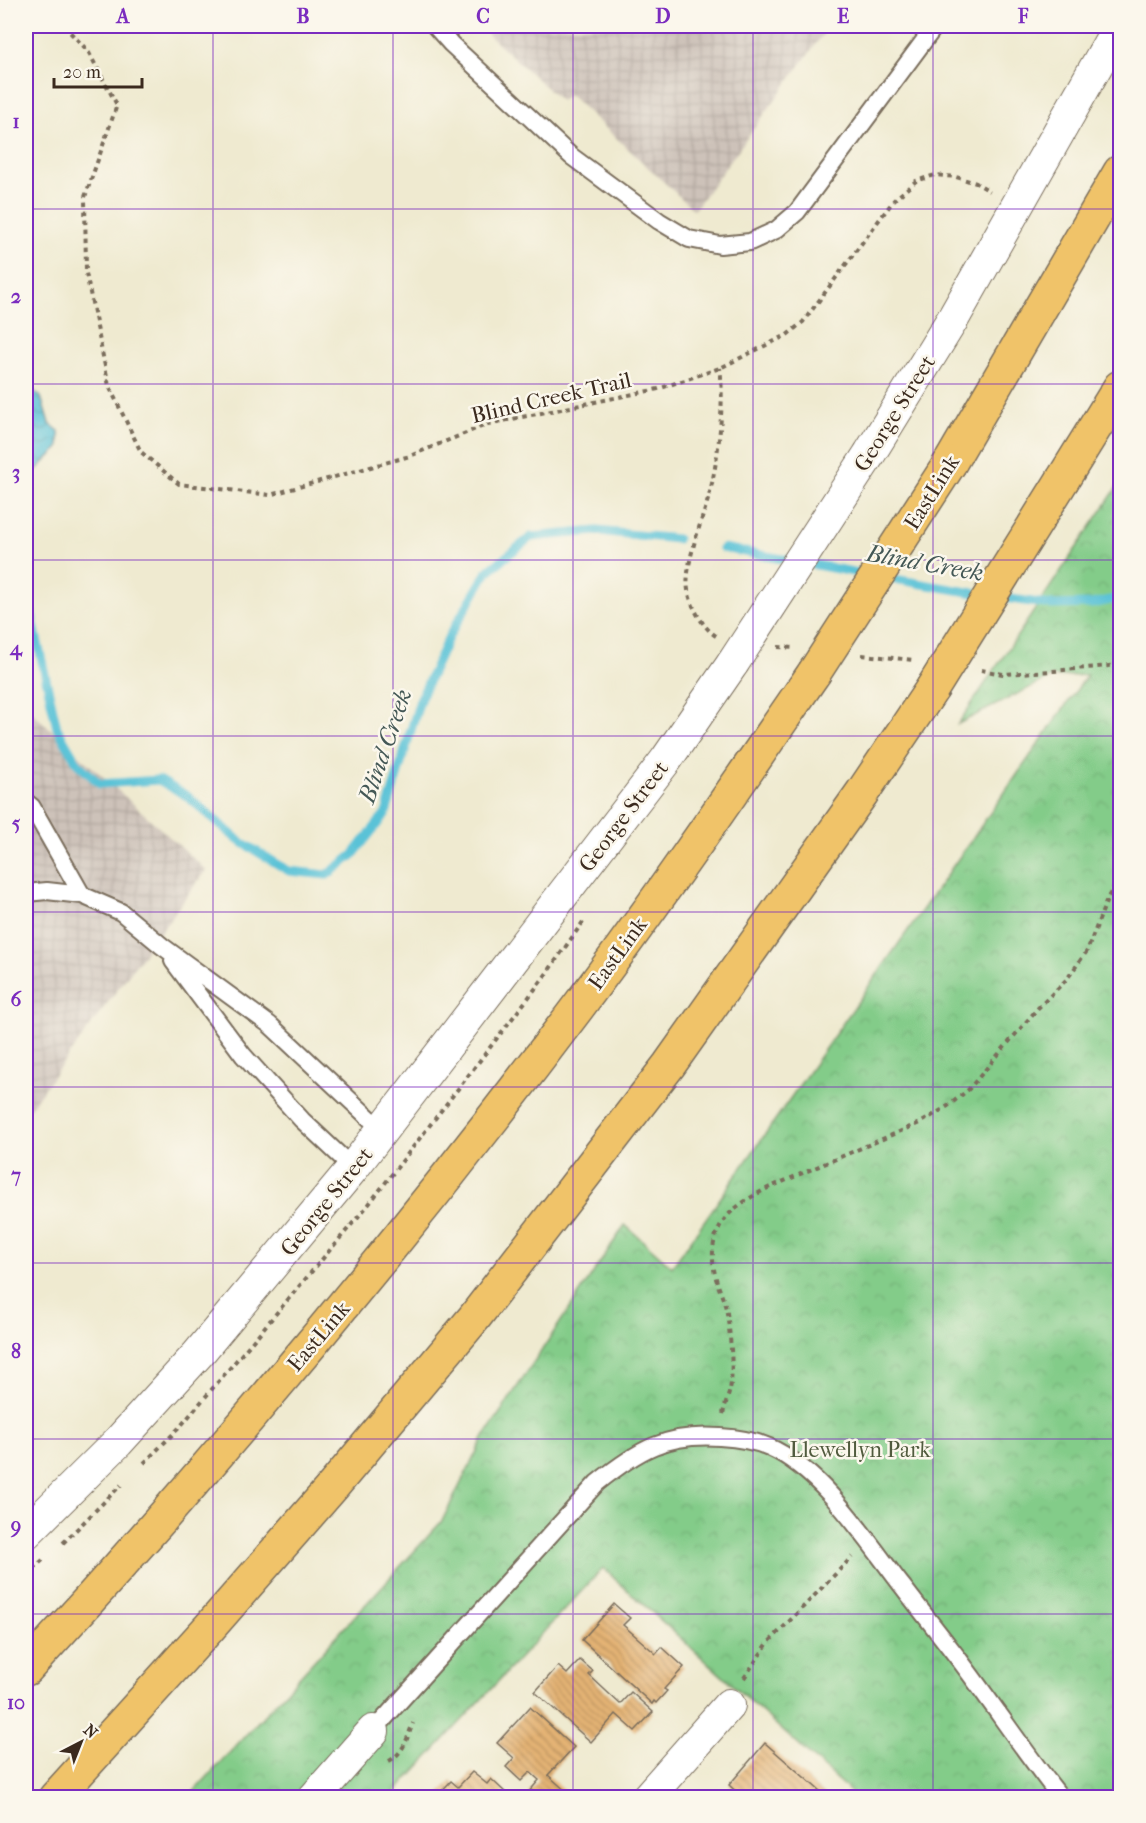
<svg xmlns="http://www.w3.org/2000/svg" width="1146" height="1823" viewBox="0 0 1146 1823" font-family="'IM FELL French Canon',serif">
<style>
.industrial{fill:url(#industrial-grid)}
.park{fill:url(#park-crowns);stroke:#5f7b54;stroke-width:1.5}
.water{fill:url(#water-waves);stroke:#4a767a;stroke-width:1.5}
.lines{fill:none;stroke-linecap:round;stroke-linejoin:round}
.stream{stroke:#5ac2d7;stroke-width:9}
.building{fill:url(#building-back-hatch)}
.service-casing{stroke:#7a6d5c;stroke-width:20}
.minor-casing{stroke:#7a6d5c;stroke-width:34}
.motorway-casing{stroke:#7a6d5c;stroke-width:36}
.path{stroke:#7a6d5c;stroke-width:4;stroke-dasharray:4.5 4.5;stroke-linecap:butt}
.service{stroke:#fff;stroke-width:16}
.minor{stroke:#fff;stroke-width:32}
.motorway{stroke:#f0c369;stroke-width:33}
.minor-bridge-casing{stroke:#7a6d5c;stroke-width:34;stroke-linecap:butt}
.motorway-bridge-casing{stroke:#7a6d5c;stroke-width:36;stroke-linecap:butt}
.minor-bridge{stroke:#fff;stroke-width:32}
.motorway-bridge{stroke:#f0c369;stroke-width:33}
.grid{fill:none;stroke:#7b2cbf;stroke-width:1.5;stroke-opacity:0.55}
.labels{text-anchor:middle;stroke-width:5;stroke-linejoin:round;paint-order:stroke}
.street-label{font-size:22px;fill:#3b2a1e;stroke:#fbf7ec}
.park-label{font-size:22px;fill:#515b3e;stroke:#fbf7ec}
.water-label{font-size:24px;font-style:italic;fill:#445856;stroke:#fbf7ec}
.neatline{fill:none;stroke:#7b2cbf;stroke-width:2}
.grid-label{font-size:20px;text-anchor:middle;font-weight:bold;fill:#7b2cbf}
</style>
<defs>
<pattern id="industrial-grid" width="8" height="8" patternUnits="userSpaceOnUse" patternTransform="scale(1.5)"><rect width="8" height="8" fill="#cdc2b9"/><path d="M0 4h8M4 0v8" fill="none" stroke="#b1a79f"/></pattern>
<pattern id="park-crowns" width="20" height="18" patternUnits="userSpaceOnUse" patternTransform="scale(1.5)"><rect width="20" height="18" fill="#83cc89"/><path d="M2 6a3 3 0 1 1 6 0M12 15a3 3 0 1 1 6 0" fill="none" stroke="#72af76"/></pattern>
<pattern id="water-waves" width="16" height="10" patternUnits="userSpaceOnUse" patternTransform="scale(1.5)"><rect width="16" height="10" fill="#5ac2d7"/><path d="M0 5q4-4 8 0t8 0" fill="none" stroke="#4c9eae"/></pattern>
<pattern id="building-back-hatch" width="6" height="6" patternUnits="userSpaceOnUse" patternTransform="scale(1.5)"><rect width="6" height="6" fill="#e4b374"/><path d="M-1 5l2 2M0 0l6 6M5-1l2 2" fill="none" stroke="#ba925f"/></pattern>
</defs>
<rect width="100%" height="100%" fill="#fbf7ec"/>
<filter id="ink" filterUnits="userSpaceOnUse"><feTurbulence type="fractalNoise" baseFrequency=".0167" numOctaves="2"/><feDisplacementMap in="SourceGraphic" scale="12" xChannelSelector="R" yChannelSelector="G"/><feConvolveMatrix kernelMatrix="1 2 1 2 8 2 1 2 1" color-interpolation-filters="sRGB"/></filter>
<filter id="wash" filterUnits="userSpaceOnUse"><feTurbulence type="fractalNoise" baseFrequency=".008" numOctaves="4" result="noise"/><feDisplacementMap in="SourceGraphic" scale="24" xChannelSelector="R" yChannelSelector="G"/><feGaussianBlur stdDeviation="1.35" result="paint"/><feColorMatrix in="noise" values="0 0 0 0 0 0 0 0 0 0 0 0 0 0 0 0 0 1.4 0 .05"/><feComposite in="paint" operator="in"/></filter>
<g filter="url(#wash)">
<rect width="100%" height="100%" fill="#efead0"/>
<path class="industrial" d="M479,26H829L694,210L569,94L561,101Z
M26,707L206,870L26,1113Z"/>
<path class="park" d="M1120,483V1797H856L603,1568L391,1797L188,1798L442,1521L484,1437L625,1225L672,1267L1087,675L1051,677L958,724Z"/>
<path class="water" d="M26,385L41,397L49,423L59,431V448L32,474H26Z"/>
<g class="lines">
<path class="stream" d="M723,548L793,561
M806,563L869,575
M883,577L985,595
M26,590L57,728L78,764L100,784L159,780L187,796L238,840L289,871L327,875L353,855L386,813L420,700L449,636L487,572L531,537L597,531L677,539
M998,597L1052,605L1092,604L1120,598"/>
</g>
<g id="blocks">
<path class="building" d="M614,1604L630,1618L623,1625L656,1654L662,1647L684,1667L664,1689L667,1691L656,1703L654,1701L652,1704L582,1640Z
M580,1660L593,1671L589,1675L620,1704L631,1692L653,1712L635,1731L616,1714L591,1742L535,1692L558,1666L567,1674Z
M530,1707L574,1747L548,1775L568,1793L564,1798H533L528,1793L539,1780L530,1772L521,1781L506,1767L514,1758L497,1743Z
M765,1743L828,1798H743L729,1785Z
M472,1772L487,1784L491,1779L505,1792L500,1798H435L451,1781L458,1787Z"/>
</g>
</g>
<g filter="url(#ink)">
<use href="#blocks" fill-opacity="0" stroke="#7a6d5c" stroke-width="1.5"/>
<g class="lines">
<g class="service-casing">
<path id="service" d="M435,26L451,44L571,156L659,221L689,239L720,245L750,242L776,230L797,212L935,26
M26,802L32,807L82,895
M26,893L47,891L82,895L121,912L162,946L270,1025L383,1131
M173,961L243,1055L302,1120L353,1168
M373,1731L597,1483C638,1450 666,1433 720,1437C737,1438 753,1440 769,1447C822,1470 868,1542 903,1587C922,1612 942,1637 961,1662C995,1707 1026,1754 1061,1798"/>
</g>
<g class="minor-casing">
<path id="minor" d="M870,453L954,317L1119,26
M26,1533L118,1442L198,1354L353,1168L666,760L733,663
M314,1798L373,1731
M647,1798L729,1705"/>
</g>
<g class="motorway-casing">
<path id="motorway" d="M950,463L1120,172
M1063,479L1120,387
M26,1669C221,1458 405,1237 578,1007C660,898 737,785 814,673
M55,1798L209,1628L334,1485L474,1318L669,1065L862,793L932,689"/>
</g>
<path class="path" d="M64,26L88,51L117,105L85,197L86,273L109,386L141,452L179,484L270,495L410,456L488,424L658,389L720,368L787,335L803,322L894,200L916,181L935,175L956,177L976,183L990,191
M716,636C703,628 691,606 688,590C684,565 702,521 709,496C718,461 725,403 720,368
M778,647L795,648
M862,655L914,660
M981,670L1003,674L1053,671L1120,665
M723,1414C725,1404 730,1393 731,1383C733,1360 730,1335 727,1313C724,1298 716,1284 714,1269C707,1224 733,1206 768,1188L922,1122L948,1106L968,1090L1038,1008L1067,979L1087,951L1108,897L1120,877
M144,1463L179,1428L369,1204L542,980L583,922
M63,1543L121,1485
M26,1575L43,1560
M744,1678L768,1643L852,1557
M389,1761C404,1753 407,1738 413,1723"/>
<use href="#service" class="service"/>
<use href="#minor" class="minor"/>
<use href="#motorway" class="motorway"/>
<g class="minor-bridge-casing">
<path id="minor-bridge" d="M733,663L870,453"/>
</g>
<g class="motorway-bridge-casing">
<path id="motorway-bridge" d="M814,673L950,463
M932,689L1063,479"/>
</g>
<use href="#minor-bridge" class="minor-bridge"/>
<use href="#motorway-bridge" class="motorway-bridge"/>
</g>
</g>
<path class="grid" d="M213,26V1798M393,26V1798M573,26V1798M753,26V1798M933,26V1798M26,209H1120M26,384H1120M26,560H1120M26,736H1120M26,912H1120M26,1087H1120M26,1263H1120M26,1439H1120M26,1614H1120"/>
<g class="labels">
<g class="street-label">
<text transform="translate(551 397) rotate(-13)" y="8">Blind Creek Trail</text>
<text transform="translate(894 413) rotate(-58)" y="8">George Street</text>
<text transform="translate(931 492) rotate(-58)" y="8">EastLink</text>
<text transform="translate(623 816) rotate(-53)" y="8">George Street</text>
<text transform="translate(617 953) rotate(-54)" y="8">EastLink</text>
<text transform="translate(326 1201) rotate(-51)" y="8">George Street</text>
<text transform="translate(318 1336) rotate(-50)" y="8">EastLink</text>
</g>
<g class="park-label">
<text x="860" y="1457">Llewellyn Park</text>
</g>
<g class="water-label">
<text transform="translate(925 563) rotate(10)" y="8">Blind Creek</text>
<text transform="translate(385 746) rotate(-71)" y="8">Blind Creek</text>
</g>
</g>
<rect width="1146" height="1823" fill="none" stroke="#fbf7ec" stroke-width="66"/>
<g transform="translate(81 1742) rotate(42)" stroke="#fbf7ec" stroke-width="4.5" paint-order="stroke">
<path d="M0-4.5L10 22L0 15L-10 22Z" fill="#3b2a1e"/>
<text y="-9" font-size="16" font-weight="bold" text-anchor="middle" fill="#3b2a1e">N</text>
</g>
<path d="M54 78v9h88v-9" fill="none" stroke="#3b2a1e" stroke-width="3"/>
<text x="63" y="78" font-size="18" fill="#3b2a1e" stroke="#fbf7ec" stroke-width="4.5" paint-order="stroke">20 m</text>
<rect x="33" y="33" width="1080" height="1757" class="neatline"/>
<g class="grid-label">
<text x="123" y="23">A</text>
<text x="303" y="23">B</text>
<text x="483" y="23">C</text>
<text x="663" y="23">D</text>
<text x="843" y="23">E</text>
<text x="1023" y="23">F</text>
<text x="16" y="128">1</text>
<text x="16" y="303">2</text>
<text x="16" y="479">3</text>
<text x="16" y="655">4</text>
<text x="16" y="830">5</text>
<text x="16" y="1006">6</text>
<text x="16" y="1182">7</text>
<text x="16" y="1358">8</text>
<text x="16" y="1533">9</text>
<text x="16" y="1709">10</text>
</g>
</svg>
